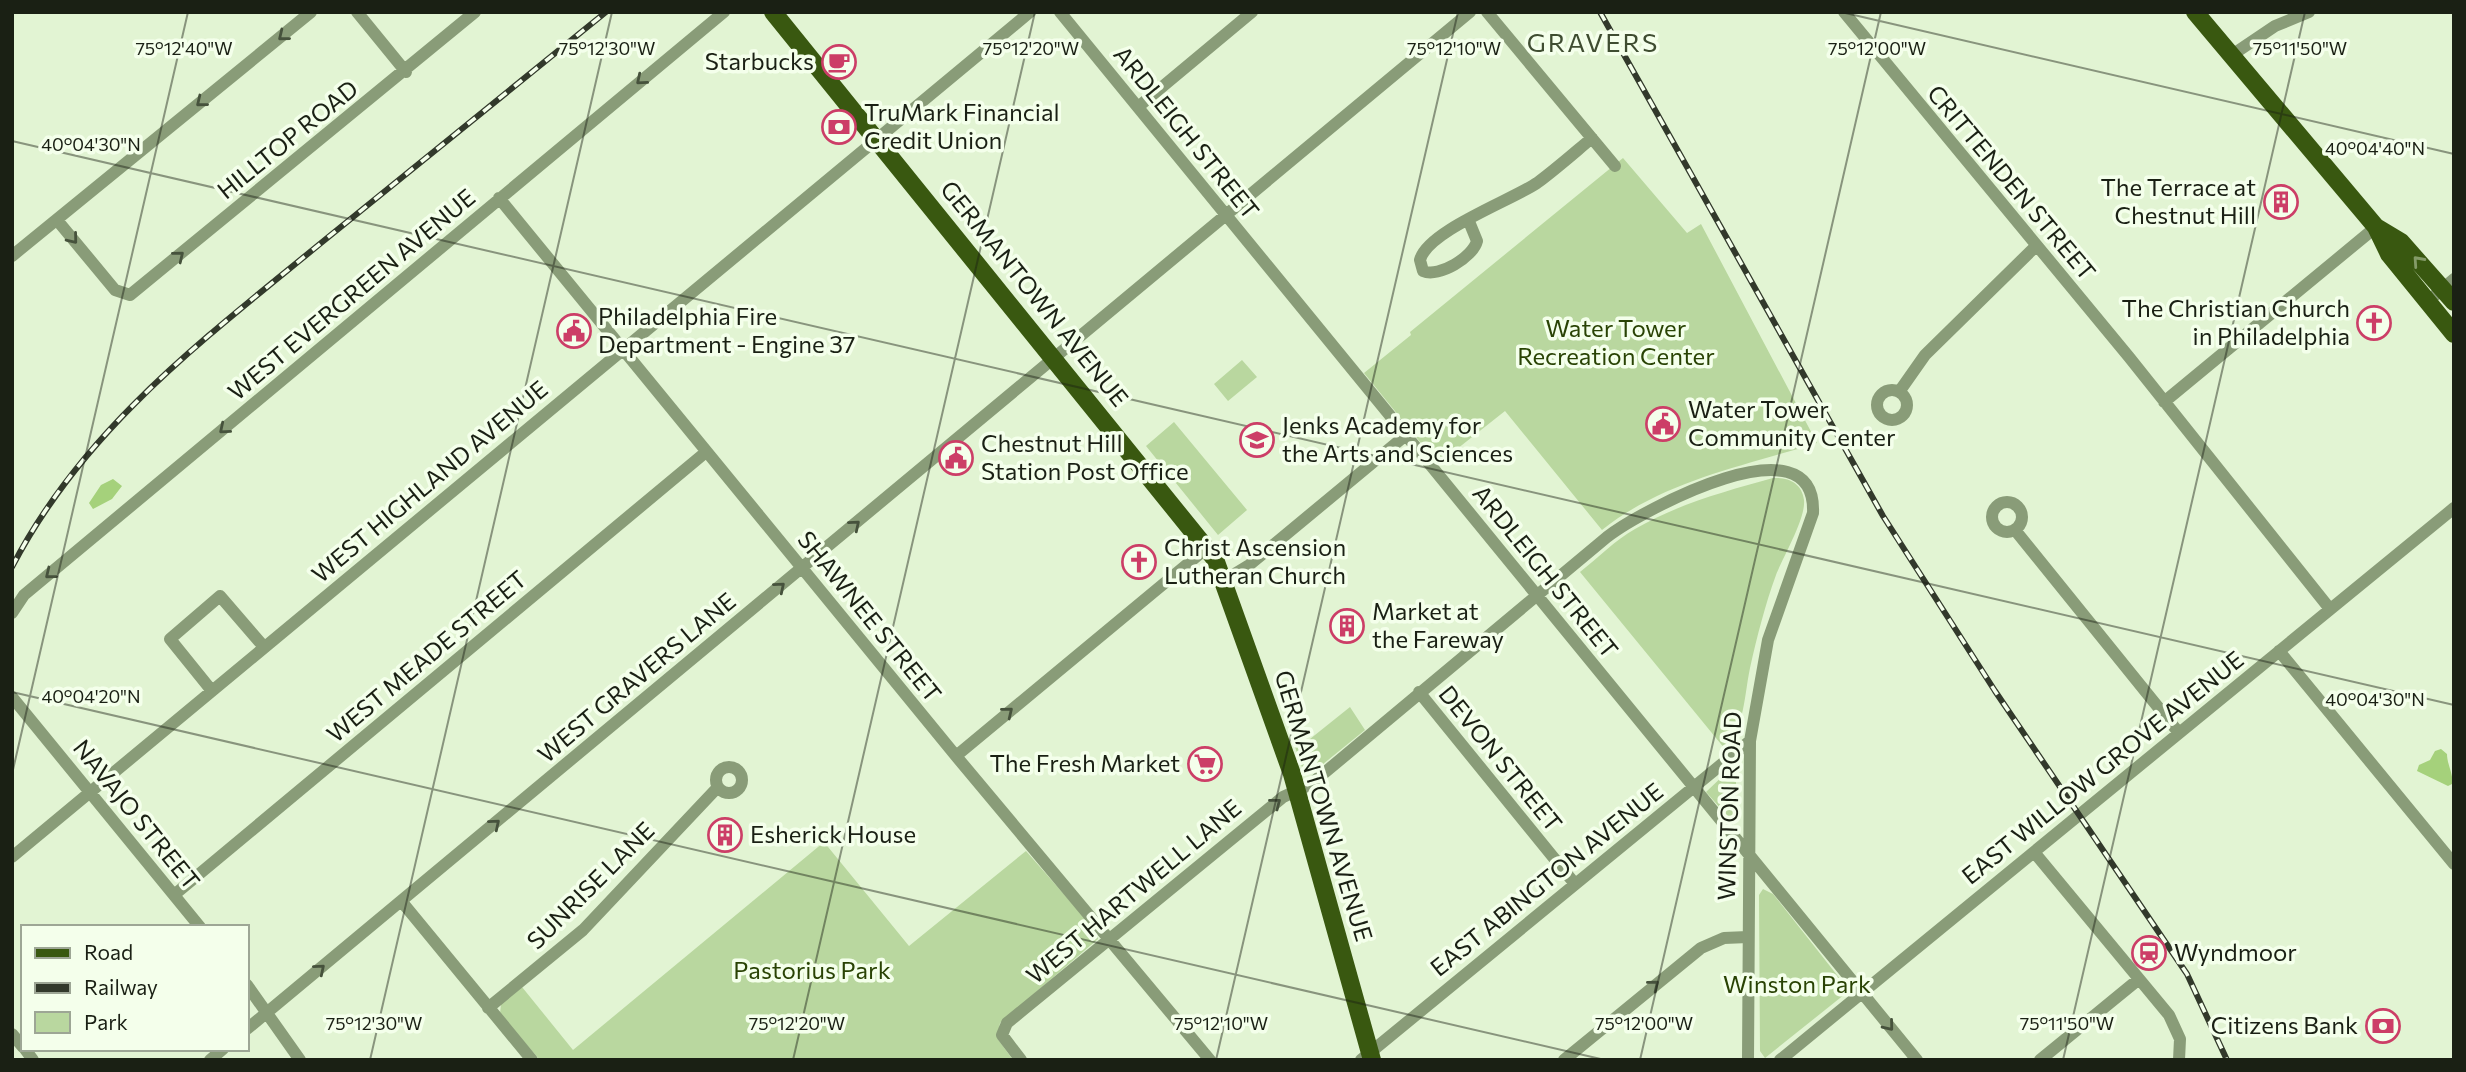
<svg xmlns="http://www.w3.org/2000/svg" width="2466" height="1072" viewBox="0 0 2466 1072" font-family="Commissioner,sans-serif">
<style>
.green{fill:#b9d79f}
.water{fill:#a5d17b}
.lines{fill:none;stroke-linecap:round;stroke-linejoin:round}
.minor{stroke:#899c78;stroke-width:12}
.primary{stroke:#395810;stroke-width:18}
.rail-casing{stroke:#32392b;stroke-width:6}
.rail{stroke:#f4ffeb;stroke-width:3.5;stroke-dasharray:10;stroke-linecap:butt}
.oneway{stroke:#46523c}
.oneway2{stroke:#849b68}
.ticks{fill:none;stroke:#1a2014;stroke-width:2;stroke-opacity:0.45}
.labels{text-anchor:middle;stroke-width:7;stroke-linejoin:round;paint-order:stroke}
.poi-label{font-size:24px;fill:#1a2014;stroke:#f4ffeb;text-anchor:start}
.street-label{font-size:24px;fill:#1a2014;stroke:#f4ffeb}
.park-label{font-size:24px;fill:#294304;stroke:#f4ffeb}
.neighbourhood-label{font-size:26px;letter-spacing:2px;fill:#3f4d31;stroke:#f4ffeb}
.ticks-label{font-size:18px;text-anchor:middle;fill:#1a2014;stroke:#f4ffeb;stroke-width:7;stroke-linejoin:round;paint-order:stroke}
</style>
<rect width="100%" height="100%" fill="#e2f4d3"/>
<path class="green" d="M1623,158L1687,233L1701,224L1817,443C1744,466 1663,481 1602,530L1505,411L1438,464L1364,373L1411,335L1410,332Z
M1242,360L1257,377L1228,401L1214,384Z
M1174,422L1247,510L1218,535L1146,446Z
M1773,478C1788,477 1802,483 1804,500C1806,518 1783,557 1776,575C1765,605 1757,637 1750,668C1744,697 1745,726 1725,749L1580,572C1598,558 1615,540 1635,529C1678,504 1726,491 1773,478Z
M1350,707L1365,730L1312,773H1304L1295,747L1305,743Z
M1728,771L1733,770L1736,774V814L1730,819L1706,792Z
M824,842L909,946L1026,851L1097,932L1098,939L1000,1023L997,1038L1013,1060H540L500,1014L501,1004L522,987L573,1050Z
M1763,889L1773,894L1848,989L1845,994L1765,1058L1760,1051L1759,895Z"/>
<path class="water" d="M113,479L122,486L112,499L93,509L89,503L101,485Z
M2441,749L2447,754C2447,765 2454,775 2452,784L2448,786L2417,771L2419,765L2430,760L2435,751Z"/>
<g class="lines">
<path class="minor" d="M357,12L406,72
M1060,12L1917,1060
M1487,12L1615,166
M1844,12L2129,357L2330,609
M2232,55L2275,26L2309,12
M1138,107L1252,12
M499,198L956,756L1210,1060
M1468,219L1477,241C1473,257 1439,278 1423,271L1420,260C1427,231 1512,200 1537,183C1556,169 1574,153 1592,138
M57,220L115,290L130,295L475,12
M12,256L311,12
M2427,302L2454,279
M1877 405a15 15 0 1 1 30 0a15 15 0 1 1-30 0Z
M1899,392L1925,355L2035,247
M2164,402L2376,227
M1992 517a15 15 0 1 1 30 0a15 15 0 1 1-30 0Z
M2015,530L2179,733
M1225,580L1248,566L1406,435
M12,613L24,595L724,12
M2279,651L2454,864
M212,691L170,639L220,596L264,647
M1419,692L1575,884
M12,697L200,927
M956,756L1208,547
M716 780a13 13 0 1 1 26 0a13 13 0 1 1-26 0Z
M2034,852L2169,1015L2180,1039L2179,1060
M12,857L1030,12
M174,895L706,452
M402,902L532,1060
M247,985L300,1060
M488,1008L583,930L718,787
M247,1029L1470,12
M12,1034L23,1047
M25,1049L33,1060
M210,1060L223,1049
M1021,1060L1002,1035L1007,1023L1283,797L1311,784L1607,537C1642,510 1817,416 1813,513L1768,640L1750,741L1748,1060
M1361,1060L1750,741
M1564,1060L1701,948L1724,938L1748,937
M1780,1060L2454,508
M2040,1060L2139,979"/>
<path class="primary" d="M773,12L1215,559L1292,774L1372,1060
M2195,12L2376,227L2389,254L2454,334
M2376,227L2401,242L2454,302"/>
<g class="rail-casing">
<path id="rail" d="M1600,12L1883,516L1995,691L2187,974L2227,1060
M12,567C83,429 204,339 321,243C416,166 511,89 606,12"/>
</g>
<use href="#rail" class="rail"/>
</g>
<defs><path id="oneway-chevron" d="M-2-3.5L2.5 0L-2 3.5" fill="none" stroke-width="1.6" stroke-linecap="round" stroke-linejoin="round" transform="scale(1.75)"/></defs>
<g class="oneway">
<use href="#oneway-chevron" transform="translate(283 36) rotate(141)"/>
<use href="#oneway-chevron" transform="translate(641 80) rotate(140)"/>
<use href="#oneway-chevron" transform="translate(201 102) rotate(141)"/>
<use href="#oneway-chevron" transform="translate(73 239) rotate(51)"/>
<use href="#oneway-chevron" transform="translate(179 256) rotate(-39)"/>
<use href="#oneway-chevron" transform="translate(224 429) rotate(140)"/>
<use href="#oneway-chevron" transform="translate(855 525) rotate(-40)"/>
<use href="#oneway-chevron" transform="translate(50 574) rotate(141)"/>
<use href="#oneway-chevron" transform="translate(780 587) rotate(-40)"/>
<use href="#oneway-chevron" transform="translate(1008 712) rotate(-39)"/>
<use href="#oneway-chevron" transform="translate(1276 803) rotate(-38)"/>
<use href="#oneway-chevron" transform="translate(495 824) rotate(-40)"/>
<use href="#oneway-chevron" transform="translate(320 969) rotate(-40)"/>
<use href="#oneway-chevron" transform="translate(1654 985) rotate(-39)"/>
<use href="#oneway-chevron" transform="translate(1889 1026) rotate(51)"/>
</g>
<use class="oneway2" href="#oneway-chevron" transform="translate(2418 261) rotate(-132)"/>
<path class="ticks" d="M1841,12L2454,154M12,141L2454,705M12,692L1605,1060M12,774L188,12M370,1060L612,12M793,1060L1035,12M1216,1060L1458,12M1640,1060L1881,12M2063,1060L2305,12"/>
<defs>
<g id="cafe-ring" transform="scale(1.75)"><circle r="9.5" fill="#f4ffeb" stroke="#cc3e67" stroke-width="1.5"/><path d="M-5.5-4.5H6V0H3Q3 3.5 0 3.5H-2.5Q-5.5 3.5-5.5 0ZM3-3.2v2h1.7v-2ZM-6 4.5H4V6H-6Z" fill="#cc3e67"/></g>
<g id="bank-ring" transform="scale(1.75)"><circle r="9.5" fill="#f4ffeb" stroke="#cc3e67" stroke-width="1.5"/><path d="M-6-4H6V4H-6ZM0-2.3a2.3 2.3 0 1 0 0 4.6a2.3 2.3 0 1 0 0-4.6Z" fill="#cc3e67"/></g>
<g id="building-ring" transform="scale(1.75)"><circle r="9.5" fill="#f4ffeb" stroke="#cc3e67" stroke-width="1.5"/><path d="M-4-6H4V6H1V3H-1V6H-4ZM-2.5-4.3h1.7v1.8h-1.7ZM.8-4.3h1.7v1.8H.8ZM-2.5-1h1.7V.8h-1.7ZM.8-1h1.7V.8H.8Z" fill="#cc3e67"/></g>
<g id="church-ring" transform="scale(1.75)"><circle r="9.5" fill="#f4ffeb" stroke="#cc3e67" stroke-width="1.5"/><path d="M-1.2-6h2.4v3.5h3.3v2.4h-3.3V6h-2.4V-.1h-3.3v-2.4h3.3Z" fill="#cc3e67"/></g>
<g id="civic-ring" transform="scale(1.75)"><circle r="9.5" fill="#f4ffeb" stroke="#cc3e67" stroke-width="1.5"/><path d="M-.6-6.5H3V-4.5H.6V-3L4-1V1h2V6H-6V1h2V-1L-.6-3ZM-1.2 2.5V6h2.4V2.5Z" fill="#cc3e67"/></g>
<g id="school-ring" transform="scale(1.75)"><circle r="9.5" fill="#f4ffeb" stroke="#cc3e67" stroke-width="1.5"/><path d="M0-5L7-2L0 1L-7-2ZM-4 1L0 2.5L4 1V4Q0 6-4 4Z" fill="#cc3e67"/></g>
<g id="supermarket-ring" transform="scale(1.75)"><circle r="9.5" fill="#f4ffeb" stroke="#cc3e67" stroke-width="1.5"/><path d="M-6-5.5h2.5l.6 2H6L4.5 2H-2.5L-4.4-4H-6ZM-1.5 3.2a1.3 1.3 0 1 0 .1 0ZM3 3.2a1.3 1.3 0 1 0 .1 0Z" fill="#cc3e67"/></g>
<g id="station-ring" transform="scale(1.75)"><circle r="9.5" fill="#f4ffeb" stroke="#cc3e67" stroke-width="1.5"/><path d="M-3-6H3Q5-6 5-4V2Q5 4 3 4L4.5 6H3L1.5 4h-3L-3 6H-4.5L-3 4Q-5 4-5 2V-4Q-5-6-3-6ZM-3.5-4v3h7v-3ZM-3.5 1v1.5H-2V1ZM2 1v1.5H3.5V1Z" fill="#cc3e67"/></g>
</defs>
<g fill-rule="evenodd">
<use href="#cafe-ring" x="839" y="62"/>
<use href="#bank-ring" x="839" y="127"/>
<use href="#building-ring" x="2281" y="202"/>
<use href="#church-ring" x="2374" y="323"/>
<use href="#civic-ring" x="574" y="331"/>
<use href="#civic-ring" x="1663" y="424"/>
<use href="#school-ring" x="1257" y="440"/>
<use href="#civic-ring" x="956" y="458"/>
<use href="#church-ring" x="1139" y="562"/>
<use href="#building-ring" x="1347" y="626"/>
<use href="#supermarket-ring" x="1205" y="764"/>
<use href="#building-ring" x="725" y="835"/>
<use href="#station-ring" x="2149" y="953"/>
<use href="#bank-ring" x="2383" y="1026"/>
</g>
<g class="labels">
<g class="poi-label">
<text x="814" y="70" text-anchor="end">Starbucks</text>
<text x="864" y="121">TruMark Financial<tspan x="864" dy="28">Credit Union</tspan></text>
<text x="2256" y="196" text-anchor="end">The Terrace at<tspan x="2256" dy="28">Chestnut Hill</tspan></text>
<text x="2350" y="317" text-anchor="end">The Christian Church<tspan x="2350" dy="28">in Philadelphia</tspan></text>
<text x="598" y="325">Philadelphia Fire<tspan x="598" dy="28">Department - Engine 37</tspan></text>
<text x="1688" y="418">Water Tower<tspan x="1688" dy="28">Community Center</tspan></text>
<text x="1282" y="434">Jenks Academy for<tspan x="1282" dy="28">the Arts and Sciences</tspan></text>
<text x="981" y="452">Chestnut Hill<tspan x="981" dy="28">Station Post Office</tspan></text>
<text x="1164" y="556">Christ Ascension<tspan x="1164" dy="28">Lutheran Church</tspan></text>
<text x="1372" y="620">Market at<tspan x="1372" dy="28">the Fareway</tspan></text>
<text x="1180" y="772" text-anchor="end">The Fresh Market</text>
<text x="750" y="843">Esherick House</text>
<text x="2174" y="961">Wyndmoor</text>
<text x="2358" y="1034" text-anchor="end">Citizens Bank</text>
</g>
<g class="street-label">
<text transform="translate(1186 133) rotate(51)" y="8">ARDLEIGH STREET</text>
<text transform="translate(288 140) rotate(-39)" y="8">HILLTOP ROAD</text>
<text transform="translate(2011 183) rotate(50)" y="8">CRITTENDEN STREET</text>
<text transform="translate(1034 294) rotate(51)" y="8">GERMANTOWN AVENUE</text>
<text transform="translate(352 295) rotate(-40)" y="8">WEST EVERGREEN AVENUE</text>
<text transform="translate(430 482) rotate(-40)" y="8">WEST HIGHLAND AVENUE</text>
<text transform="translate(1545 572) rotate(51)" y="8">ARDLEIGH STREET</text>
<text transform="translate(869 617) rotate(51)" y="8">SHAWNEE STREET</text>
<text transform="translate(427 657) rotate(-40)" y="8">WEST MEADE STREET</text>
<text transform="translate(637 678) rotate(-40)" y="8">WEST GRAVERS LANE</text>
<text transform="translate(1500 759) rotate(51)" y="8">DEVON STREET</text>
<text transform="translate(2103 768) rotate(-39)" y="8">EAST WILLOW GROVE AVENUE</text>
<text transform="translate(1323 806) rotate(73)" y="8">GERMANTOWN AVENUE</text>
<text transform="translate(1730 806) rotate(-88)" y="8">WINSTON ROAD</text>
<text transform="translate(136 815) rotate(51)" y="8">NAVAJO STREET</text>
<text transform="translate(1547 880) rotate(-39)" y="8">EAST ABINGTON AVENUE</text>
<text transform="translate(591 886) rotate(-45)" y="8">SUNRISE LANE</text>
<text transform="translate(1134 892) rotate(-40)" y="8">WEST HARTWELL LANE</text>
</g>
<g class="park-label">
<text x="1616" y="337">Water Tower<tspan x="1616" dy="28">Recreation Center</tspan></text>
<text x="812" y="979">Pastorius Park</text>
<text x="1797" y="993">Winston Park</text>
</g>
<g class="neighbourhood-label">
<text x="1593" y="52">GRAVERS</text>
</g>
</g>
<g class="ticks-label">
<text x="184" y="55">75°12'40"W</text>
<text x="607" y="55">75°12'30"W</text>
<text x="1031" y="55">75°12'20"W</text>
<text x="1454" y="55">75°12'10"W</text>
<text x="1877" y="55">75°12'00"W</text>
<text x="2300" y="55">75°11'50"W</text>
<text x="91" y="151">40°04'30"N</text>
<text x="2375" y="155">40°04'40"N</text>
<text x="91" y="703">40°04'20"N</text>
<text x="2375" y="706">40°04'30"N</text>
<text x="374" y="1030">75°12'30"W</text>
<text x="797" y="1030">75°12'20"W</text>
<text x="1221" y="1030">75°12'10"W</text>
<text x="1644" y="1030">75°12'00"W</text>
<text x="2067" y="1030">75°11'50"W</text>
</g>
<rect width="2466" height="1072" fill="none" stroke="#1a2014" stroke-width="28"/>
<rect x="21" y="925" width="228" height="126" fill="#f4ffeb" stroke="#9da695" stroke-width="2"/>
<rect x="35" y="948" width="35" height="10" fill="#395810" stroke="#9da695" stroke-width="2"/>
<text x="84" y="960" font-size="21" fill="#1a2014">Road</text>
<rect x="35" y="983" width="35" height="10" fill="#32392b" stroke="#9da695" stroke-width="2"/>
<text x="84" y="995" font-size="21" fill="#1a2014">Railway</text>
<rect x="35" y="1012" width="35" height="21" fill="#b9d79f" stroke="#9da695" stroke-width="2"/>
<text x="84" y="1030" font-size="21" fill="#1a2014">Park</text>
</svg>
